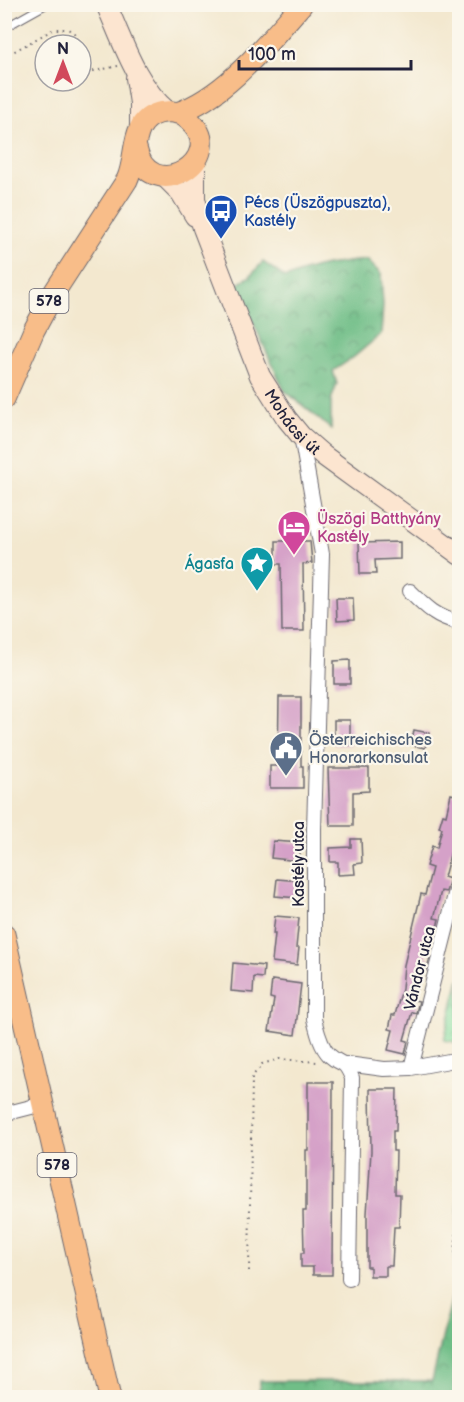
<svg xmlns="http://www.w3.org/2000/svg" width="464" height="1402" viewBox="0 0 464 1402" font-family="'Balsamiq Sans',sans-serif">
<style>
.forest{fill:url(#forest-crowns);stroke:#487061;stroke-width:1.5}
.park{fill:url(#park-crowns);stroke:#56806e;stroke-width:1.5}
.building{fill:#d5a1c8}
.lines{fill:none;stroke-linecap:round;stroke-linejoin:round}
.service-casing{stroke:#6b676f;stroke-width:9}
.minor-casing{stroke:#6b676f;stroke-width:16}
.secondary-casing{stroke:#6b676f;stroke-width:22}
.primary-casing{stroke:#6b676f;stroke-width:23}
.path{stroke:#6b676f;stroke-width:2;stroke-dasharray:1.5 4.5;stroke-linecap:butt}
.service{stroke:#fff;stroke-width:7}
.minor{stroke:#fff;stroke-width:14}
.secondary{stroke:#fce5d0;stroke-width:20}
.primary{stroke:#f8bd89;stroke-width:21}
.labels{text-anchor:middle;stroke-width:4.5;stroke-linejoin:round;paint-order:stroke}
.shield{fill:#fbf7ec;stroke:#636270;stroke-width:1.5}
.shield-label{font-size:15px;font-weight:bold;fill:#22223b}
.transit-label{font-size:16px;fill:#164399;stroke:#fbf7ec;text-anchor:start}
.street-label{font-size:16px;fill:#22223b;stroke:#fbf7ec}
.hotel-label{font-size:16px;fill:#b23c85;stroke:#fbf7ec;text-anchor:start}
.culture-label{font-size:16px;fill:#0d838f;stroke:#fbf7ec;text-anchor:end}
.service-label{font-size:16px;fill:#4e5e75;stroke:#fbf7ec;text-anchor:start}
</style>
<defs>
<pattern id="forest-crowns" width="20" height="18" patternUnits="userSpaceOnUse" patternTransform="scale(1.5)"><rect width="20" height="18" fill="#6fbe87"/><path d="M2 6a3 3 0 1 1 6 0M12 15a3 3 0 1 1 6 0" fill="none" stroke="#5b9a70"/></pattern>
<pattern id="park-crowns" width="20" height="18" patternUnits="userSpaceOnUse" patternTransform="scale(1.5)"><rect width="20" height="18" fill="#8adfa1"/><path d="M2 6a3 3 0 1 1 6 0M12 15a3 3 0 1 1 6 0" fill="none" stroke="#77bf8c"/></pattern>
</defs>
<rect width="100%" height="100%" fill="#fbf7ec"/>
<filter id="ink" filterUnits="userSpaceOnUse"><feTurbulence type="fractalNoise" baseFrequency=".0167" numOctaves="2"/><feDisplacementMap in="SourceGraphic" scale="12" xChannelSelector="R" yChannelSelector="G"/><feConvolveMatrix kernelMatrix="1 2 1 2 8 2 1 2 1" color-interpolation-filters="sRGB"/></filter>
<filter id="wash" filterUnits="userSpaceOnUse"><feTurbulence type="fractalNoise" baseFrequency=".008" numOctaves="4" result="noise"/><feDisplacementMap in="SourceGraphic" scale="24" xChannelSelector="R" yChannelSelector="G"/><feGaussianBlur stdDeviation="1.35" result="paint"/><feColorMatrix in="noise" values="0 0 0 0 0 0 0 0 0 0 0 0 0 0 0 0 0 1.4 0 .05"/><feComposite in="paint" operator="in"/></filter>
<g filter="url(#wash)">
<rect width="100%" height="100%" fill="#f3e8cf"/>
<path class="forest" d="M367,260L381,274L383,305L381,334L354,357L333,371L337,384L331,400V429L284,390L236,285L249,277L263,262L286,278C314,265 337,263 367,260Z
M459,1197V1397H259L260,1381H432L453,1293Z"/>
<path class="park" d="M459,979V1043L444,1040Z"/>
<g id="blocks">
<path class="building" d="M276,541H310L312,563L303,564L304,631H282L281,564H276Z
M400,542V559L375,560L376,574H360L359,543Z
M336,598H353L354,620L337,621Z
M350,660V684H334V661Z
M279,697H301V766H303V788H270V766H278Z
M334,720H350V745H334Z
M414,730L429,733L425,748L411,745Z
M328,768H369V791L353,792V826H330Z
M451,794L459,796V828L457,839L459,842L457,853L451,851L444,877L450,879L446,892L441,891L434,918L439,919L436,932L433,931L426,957L430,958L426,971L421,970L414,1000L419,1001L416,1013L412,1012L404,1040L408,1041L405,1054L388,1050L393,1030L389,1029L392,1015H395L402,989L404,965L421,894L425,895L432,868L426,866L432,846L437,848L442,828L439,827L443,814L446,815Z
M351,839H361L362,863L354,864L355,874L338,875V862H330V848L351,847Z
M273,841L301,843L299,861L271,858Z
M277,879L300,881L298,898L275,896Z
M275,916L299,918L296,948H299L297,965L272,962L275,934H273Z
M233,963L264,966L263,978L254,977L253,993L231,991Z
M272,980L301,984L295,1035L269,1031L274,999L270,998Z
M308,1082H333L332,1275H313V1267H301V1253H304L303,1211H306V1150H308Z
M370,1089H397L396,1131H393V1151H396L395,1194H400L399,1227H394L392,1266H386V1276H370V1267H367V1214L371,1151Z"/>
</g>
</g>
<g filter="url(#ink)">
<use href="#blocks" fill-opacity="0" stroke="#6b676f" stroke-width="1.5"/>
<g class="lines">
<g class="service-casing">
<path id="service" d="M4,28L47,4"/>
</g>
<g class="minor-casing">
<path id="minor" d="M301,436L322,554L314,829V1019C317,1030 320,1046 329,1055C342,1067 343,1057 352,1078L349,1279
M410,591C427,608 436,617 460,623
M347,1064L384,1069L411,1068L460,1059
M411,1068L460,875
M4,1114L43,1104"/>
</g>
<g class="secondary-casing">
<g id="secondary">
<path d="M106,4C123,42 136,85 168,112"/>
<path d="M136,78L140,103V128"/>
<path id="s1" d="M195,162V199L203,228L260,376L287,419L301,436L324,456L460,555"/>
<path d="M164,176L181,193L195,216"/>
</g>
</g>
<g class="primary-casing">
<path id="primary" d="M177,113C227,96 268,42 302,4
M4,399L34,330L55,291L127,180C138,157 129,121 159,113C170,110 181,112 189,120C232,158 149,209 136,148
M4,934L110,1398"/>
</g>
<path class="path" d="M81,47L87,68L90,72L118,66
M4,57L54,29H68L74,33L80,45
M455,1259L460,1154
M249,1271L252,1077L262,1064L279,1059L317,1062"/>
<use href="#service" class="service"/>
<use href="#minor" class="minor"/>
<use href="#secondary" class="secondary"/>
<use href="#primary" class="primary"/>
</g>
</g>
<defs>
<g id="bus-pin" transform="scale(1.725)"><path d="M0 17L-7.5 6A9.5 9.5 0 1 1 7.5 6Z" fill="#1a4fb4" stroke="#fbf7ec"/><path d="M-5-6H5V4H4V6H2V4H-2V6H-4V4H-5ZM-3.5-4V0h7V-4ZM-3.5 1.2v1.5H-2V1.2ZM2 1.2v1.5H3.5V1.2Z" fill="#fff"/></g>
<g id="hotel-pin" transform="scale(1.725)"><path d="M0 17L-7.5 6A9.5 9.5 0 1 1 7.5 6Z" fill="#d1479c" stroke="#fbf7ec"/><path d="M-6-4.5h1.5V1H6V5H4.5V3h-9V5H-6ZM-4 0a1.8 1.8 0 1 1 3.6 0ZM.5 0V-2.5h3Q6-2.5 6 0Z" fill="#fff"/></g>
<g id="sight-pin" transform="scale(1.725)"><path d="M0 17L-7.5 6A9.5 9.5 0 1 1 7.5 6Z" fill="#0f9aa8" stroke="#fbf7ec"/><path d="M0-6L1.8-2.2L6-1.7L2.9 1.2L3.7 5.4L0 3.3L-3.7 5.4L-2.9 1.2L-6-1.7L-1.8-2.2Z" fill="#fff"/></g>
<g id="civic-pin" transform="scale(1.725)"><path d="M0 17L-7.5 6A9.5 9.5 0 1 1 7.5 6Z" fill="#5c6f8a" stroke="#fbf7ec"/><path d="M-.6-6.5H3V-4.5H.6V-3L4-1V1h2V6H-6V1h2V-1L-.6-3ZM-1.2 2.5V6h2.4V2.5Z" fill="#fff"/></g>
</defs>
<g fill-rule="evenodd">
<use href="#bus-pin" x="221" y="211"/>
<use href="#hotel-pin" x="294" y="527"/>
<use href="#sight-pin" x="257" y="563"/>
<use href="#civic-pin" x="286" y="748"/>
</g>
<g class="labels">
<g class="shield">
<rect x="29.5" y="289" width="39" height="24" rx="4.5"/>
<rect x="37.5" y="1153" width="39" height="24" rx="4.5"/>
</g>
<g class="shield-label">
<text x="49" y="306">578</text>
<text x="57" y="1170">578</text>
</g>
<g class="transit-label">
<text x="244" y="208">Pécs (Üszögpuszta),<tspan x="244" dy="18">Kastély</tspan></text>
</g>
<g class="street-label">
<text dy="6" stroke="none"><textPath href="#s1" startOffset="282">Mohácsi út</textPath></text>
<text transform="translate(298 864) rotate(-90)" y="6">Kastély utca</text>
<text transform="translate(419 968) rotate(-76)" y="6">Vándor utca</text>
</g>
<g class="hotel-label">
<text x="317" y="524">Üszögi Batthyány<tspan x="317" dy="18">Kastély</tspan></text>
</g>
<g class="culture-label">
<text x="234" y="569">Ágasfa</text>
</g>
<g class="service-label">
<text x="309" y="745">Österreichisches<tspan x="309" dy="18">Honorarkonsulat</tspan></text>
</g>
</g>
<rect width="464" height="1402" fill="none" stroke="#fbf7ec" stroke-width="24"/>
<g transform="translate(63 63)"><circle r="28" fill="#fbf7ec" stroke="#a4a2a5" stroke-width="1.5"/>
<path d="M0-4.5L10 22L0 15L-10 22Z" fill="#d1495b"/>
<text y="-9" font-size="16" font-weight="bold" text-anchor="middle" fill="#22223b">N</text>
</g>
<path d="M239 60v9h172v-9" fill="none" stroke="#22223b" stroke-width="3"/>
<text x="248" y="60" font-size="18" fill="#22223b" stroke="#fbf7ec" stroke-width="4.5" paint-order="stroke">100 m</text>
</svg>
